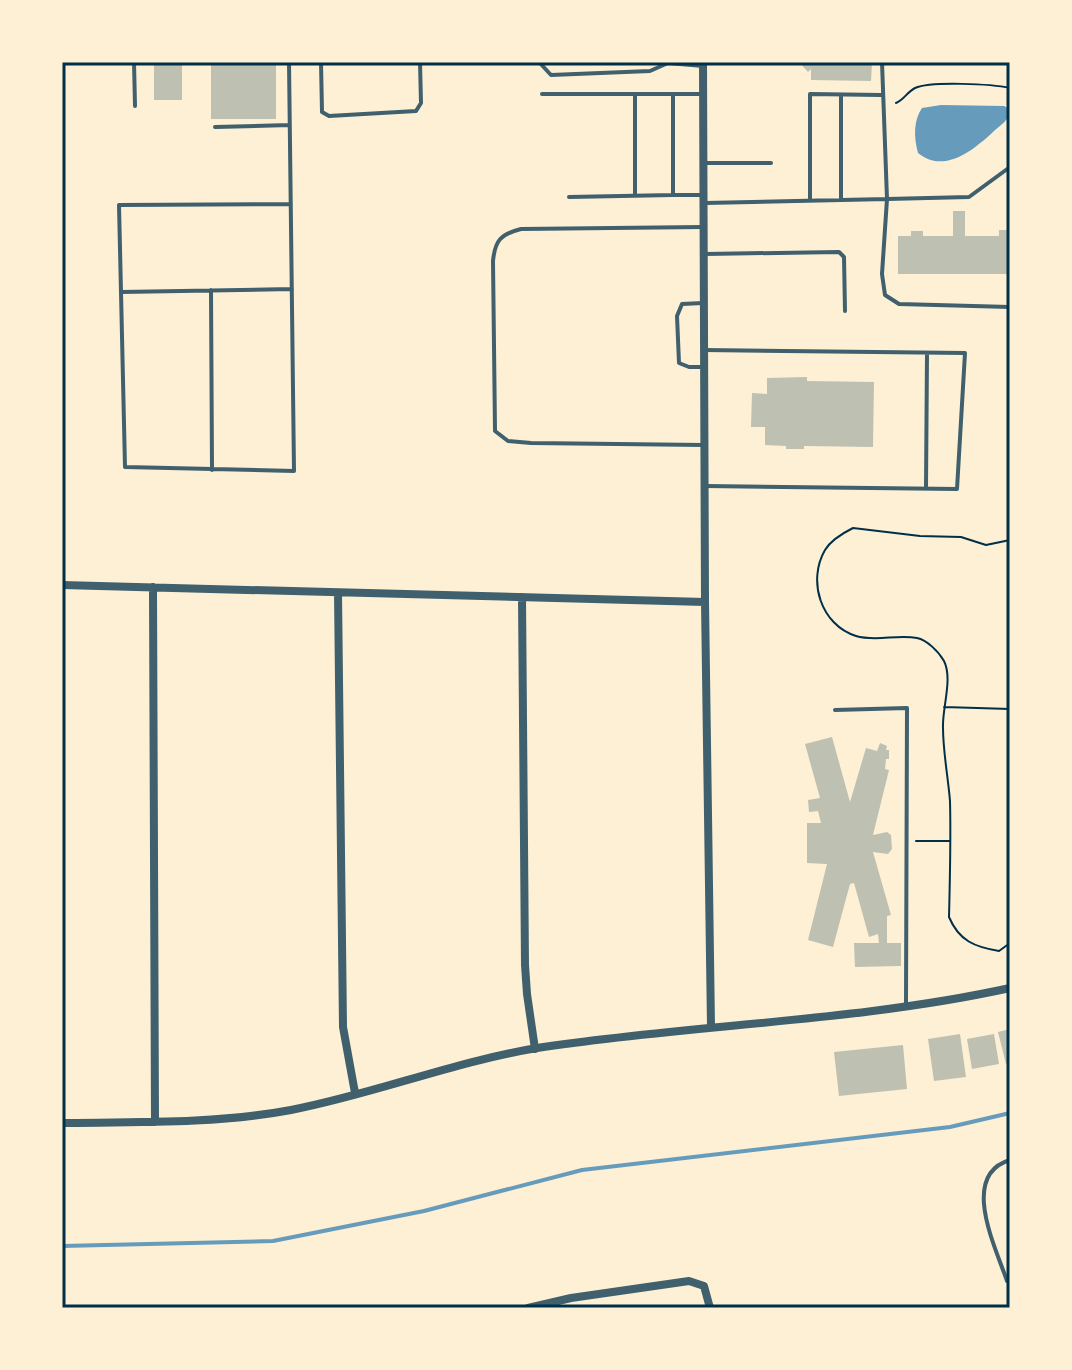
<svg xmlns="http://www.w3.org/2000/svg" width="1072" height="1370" viewBox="0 0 1072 1370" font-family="'Space Grotesk',sans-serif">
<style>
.water{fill:#669bbc}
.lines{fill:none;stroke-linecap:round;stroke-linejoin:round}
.stream{stroke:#669bbc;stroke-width:4}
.building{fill:#bec0b2}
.path{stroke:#003049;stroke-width:2}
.service{stroke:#3f606c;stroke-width:4}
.minor{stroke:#3f606c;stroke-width:8}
.neatline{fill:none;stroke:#003049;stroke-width:3}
</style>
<rect width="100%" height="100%" fill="#fdf0d5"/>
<path class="water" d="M941,105L1004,106L1010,109V115C1005,123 998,127 992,133C972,151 944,174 918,153C914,138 913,121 922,108Z"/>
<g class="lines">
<path class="stream" d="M62,1246L273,1241L424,1211L582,1170L950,1127L1010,1113"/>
</g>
<path class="building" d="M154,62H182V100H154Z
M211,62H276V119H211Z
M799,62H872L871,81L811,80V69L808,72Z
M953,211H965V236H999V230H1010V274H898V236H911V231H923V236H953Z
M807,377V381L874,382L873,447L804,446V449H786V446L765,445V427H751L752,393L767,394V378Z
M832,737L850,802L866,748L877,751L880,743L887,746L886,750H889V759H886L885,769L889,770L873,835L887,832L891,835L892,849L888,854L873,852L891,915L887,916V943H901V966L855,967L854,943H879L878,934L869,937L854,883L850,884L833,947L808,940L827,864L807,863V823H821L818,811L809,812L808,800L820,798L805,744Z
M1010,1029V1063L1006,1064L998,1032Z
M960,1034L966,1077L934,1081L928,1039Z
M994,1034L999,1064L972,1069L967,1039Z
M903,1045L907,1089L839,1096L834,1052Z"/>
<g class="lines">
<path class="path" d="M896,103C904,100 907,92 915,88C931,81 992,84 1010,88
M1010,540L986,545L961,537L920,536L853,528C843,533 831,540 825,550C807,581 821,625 856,636C876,642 897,634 917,638C927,640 939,652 944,661C953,679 942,708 943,728C943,752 948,776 950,801C951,839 950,878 949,917C959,941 975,947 999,951L1010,943
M944,707L1010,709
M916,841H949"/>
<path class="service" d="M134,62L135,106
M289,62L294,471L125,467L119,205L291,204
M321,62L322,112L329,116L416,111L421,103L420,62
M539,62L551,75L650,71L668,63L703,66
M542,94H701
M635,94V195
M673,94V195H702
M841,95V200
M215,127L290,125
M706,163H771
M1010,167L969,197L887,199L882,274L885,295L899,304L1010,307
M569,197L673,195
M810,201V94L881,95
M705,203L887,199L882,62
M703,227L521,229C501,234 495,240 493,261L495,431L508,441L531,443L704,445
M705,254L839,252L844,257L845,311
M211,290L212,470
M121,292L292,289
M704,350L965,353L957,489L705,486
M702,367H689L679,363L677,316L682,304L703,303
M926,488L927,353
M835,710L907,708L906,1005
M1007,1281C996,1248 959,1175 1010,1160"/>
<path class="minor" d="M703,62L705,602L711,1027
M62,585L705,602
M153,587L155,1122
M338,593L343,1027L355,1093
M522,597L525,965L527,994L535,1049
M62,1123C138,1122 216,1124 291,1110C374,1094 453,1062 537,1048C694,1024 855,1022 1010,988
M528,1308L571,1298L689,1281L704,1286L710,1308"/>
</g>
<rect width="1072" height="1370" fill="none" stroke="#fdf0d5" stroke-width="128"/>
<rect x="64" y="64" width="944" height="1242" class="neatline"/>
</svg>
